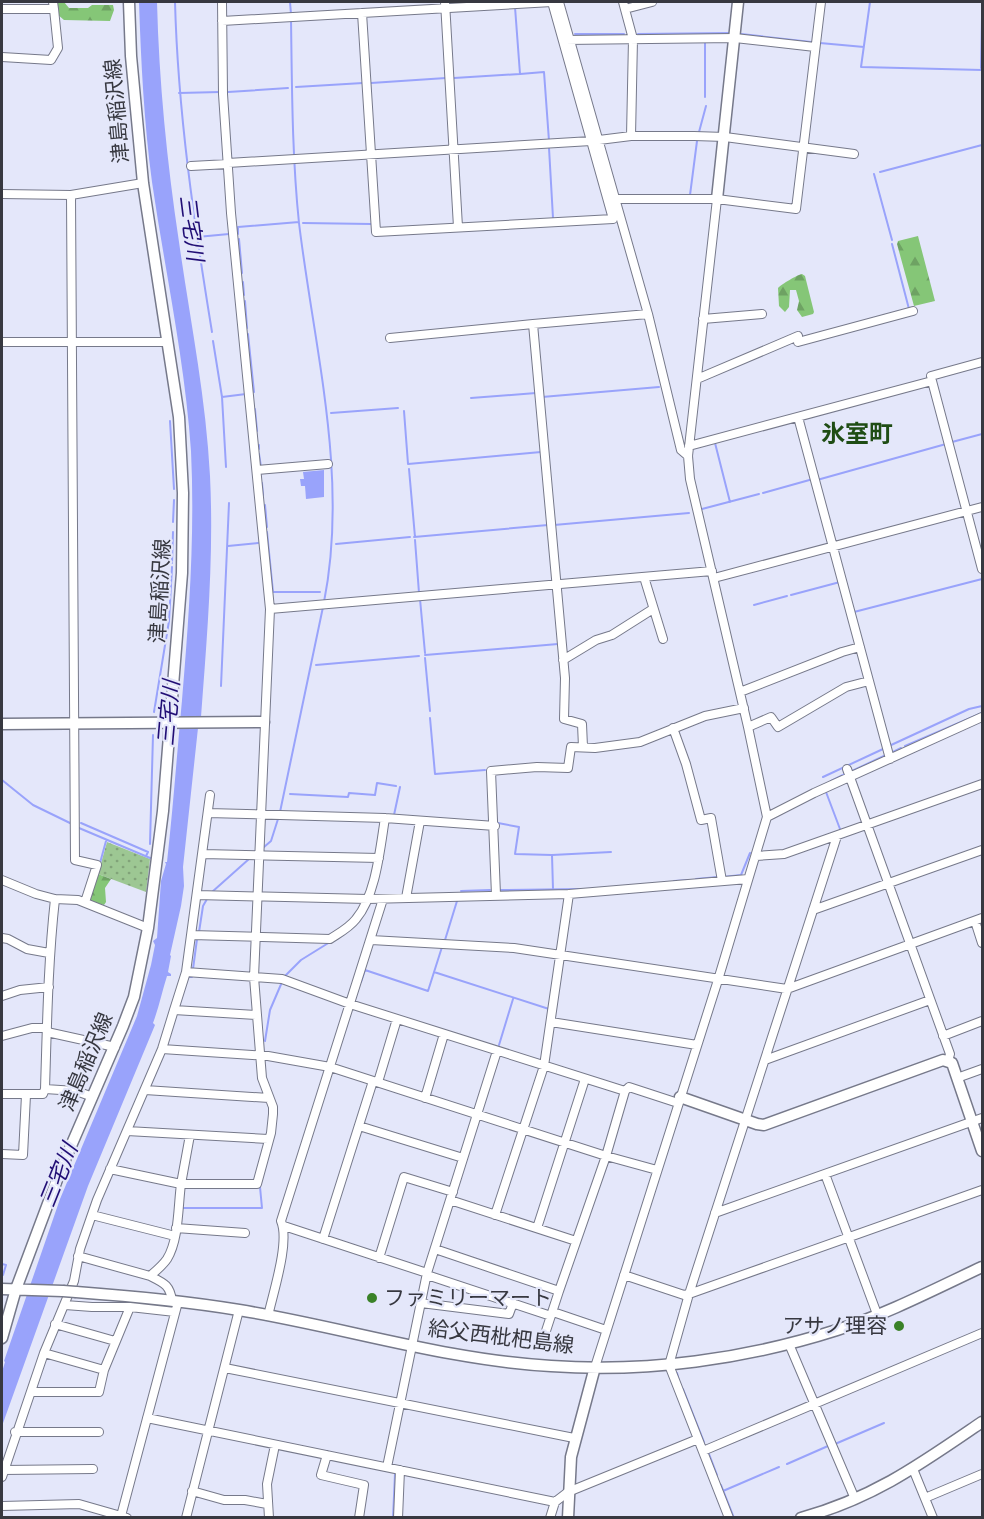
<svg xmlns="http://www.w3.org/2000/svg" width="984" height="1519" viewBox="0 0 984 1519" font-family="Lato,'Noto Sans JP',sans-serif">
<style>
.green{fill:url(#green-dots)}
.forest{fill:url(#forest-firs)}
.water{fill:#99a3fb}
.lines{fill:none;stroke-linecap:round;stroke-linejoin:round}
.stream{stroke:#99a3fb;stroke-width:2}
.street-casing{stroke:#76798a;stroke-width:10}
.secondary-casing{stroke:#76798a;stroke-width:13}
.street{stroke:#fff;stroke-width:8}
.secondary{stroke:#fff;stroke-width:10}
.secondary-bridge-casing{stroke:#76798a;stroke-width:13;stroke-linecap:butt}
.secondary-bridge{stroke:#fff;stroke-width:10}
.poi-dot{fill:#3a8228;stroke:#e4e7fa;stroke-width:2}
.labels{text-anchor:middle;stroke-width:4.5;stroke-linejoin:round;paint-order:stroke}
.street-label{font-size:21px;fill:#373840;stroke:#e4e7fa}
.poi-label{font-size:21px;fill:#373840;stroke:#e4e7fa;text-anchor:start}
.water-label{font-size:22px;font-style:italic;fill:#210e75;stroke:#e4e7fa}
.quarter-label{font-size:24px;font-weight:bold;fill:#1f4d14;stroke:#e4e7fa}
</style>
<defs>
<pattern id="green-dots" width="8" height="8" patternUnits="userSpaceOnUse" patternTransform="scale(1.5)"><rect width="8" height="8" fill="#9dc793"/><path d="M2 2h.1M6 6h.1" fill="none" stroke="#81a379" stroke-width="1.8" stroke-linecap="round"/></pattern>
<pattern id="forest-firs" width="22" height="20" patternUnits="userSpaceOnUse" patternTransform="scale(1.5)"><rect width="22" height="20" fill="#85c677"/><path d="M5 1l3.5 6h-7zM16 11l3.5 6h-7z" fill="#6ea263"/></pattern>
</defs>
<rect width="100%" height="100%" fill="#e4e7fa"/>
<path class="green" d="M107,842L150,859L146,892L98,874Z"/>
<path class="forest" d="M56,2H64L69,8H88L92,5H113L114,10L110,21L64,20L57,14Z
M918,236L935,301L914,306L897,244L898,241Z
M802,274L805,276L814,312L813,314L802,317L797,310L799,301L796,290H790L789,307L785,312L779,306L778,288C782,284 797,275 802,274Z
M98,874L111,879L105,888L106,902L104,905L90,901V899Z"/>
<path class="water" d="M139,2H157C159,82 167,162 179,242C190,320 206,397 210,476C214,557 207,637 201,717L198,728L183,867L184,886L181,906L170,955L171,956L168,972L171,974V976H167C162,992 159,1007 153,1023L155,1025L88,1186L2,1426V1372L5,1362L4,1361L60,1199L137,1016L151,965L155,945L153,941L157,938L161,881L166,864L165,862H167C173,808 177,754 182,700C189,617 195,534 191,451C185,361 165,271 152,182C144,122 141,62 139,2Z
M324,470V497L306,499L305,486H301L300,479H304L303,472Z"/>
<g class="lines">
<path class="stream" d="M175,2C178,113 194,222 212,332
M290,2L291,14
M870,2L861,67L982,70
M291,19C292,87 292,156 299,223C314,348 349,476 324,602
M575,34H624
M638,34L730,33
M741,34L811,42
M705,43V97
M820,43L864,47
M981,68L982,18
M520,74L544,72L549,141
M454,78L520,74L515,7
M371,83L446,78
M296,87L363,83
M228,92L288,88
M179,93L220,92
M699,132L706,106
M549,148L553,218
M880,172L982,145
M874,174L892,240
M690,195L697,141
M303,223L371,224
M238,234V227L299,222
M197,237L229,234
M239,239L242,273
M892,244L909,309
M243,282L244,295
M245,301L247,328
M248,334L254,392
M213,341L222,397L226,467
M222,397L246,394
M542,397L659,387
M471,398L536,393
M255,409L257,431
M404,411L408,464L541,452
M331,413L398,408
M170,421L174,489
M952,442L982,434
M715,443L730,502
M259,445V449
M259,454L261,467
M409,469L415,537
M817,480L946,444
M262,483L263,495
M763,493L813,479
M265,505L267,527
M702,509L759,494
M173,522L174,500
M554,525L689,513
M267,532L273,592H320
M414,537L548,525
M415,540L419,593
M336,544L410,537
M228,546L258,543
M172,563L173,532
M791,595L840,582
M420,599L425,653
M754,605L787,596
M854,612L982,579
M425,655L558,644
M425,658L430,711
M316,665L419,656
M221,686L229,503
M154,712L169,621L172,567
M430,718L435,774L485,770
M889,746L969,709L982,706
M905,746L982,713
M891,753L901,748
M852,771L886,755
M823,777L883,749
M2,780L33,805L72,824
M831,781L845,774
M826,792L840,829
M290,794L348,797L349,793L375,795L377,783L396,786
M280,812L323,607
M394,815L400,787
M81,823L148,852L146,856
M498,823L519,827L515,854L552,855L553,889
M79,828L150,858
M150,844L153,735
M264,847L271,841L278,819
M552,855L611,852
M100,863L106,841
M723,877L741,875L750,853
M696,879L718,877
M674,881L690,880
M501,890L580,889
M461,891L490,890
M212,892L249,859
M199,932L203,906L207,899
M445,940L457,901
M193,969L197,939
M434,972L549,1009
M285,976L301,960L330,942
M189,977H192
M361,982L365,970L428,991L442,947
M265,1041L270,1010L282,982
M499,1045L513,999
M182,1208H262L260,1187
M2,1264L6,1265L3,1275
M677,1373L679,1381
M683,1389L704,1442
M835,1444L884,1423
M709,1454L717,1475
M787,1464L828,1446
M721,1485L734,1518
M723,1491L779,1467
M393,1518L395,1474"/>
<g class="street-casing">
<path id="street" d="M445,2L458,227
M559,2L648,314L681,450L688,456
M623,2L633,39L631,136
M2,9H54L53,2
M625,9L652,2
M362,13L376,232L613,219L552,2
M222,21L552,2
M565,40L735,38L815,47
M2,57L51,60L58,48L54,9
M228,163L591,141L631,136H694L725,137L854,154
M191,166L228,164
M2,194L71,195L143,183
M71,195L75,860L97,865L85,902
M614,199H717L796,209L821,2
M703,319L762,314
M390,338L533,324
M2,342H166
M931,376L982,362
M697,379L798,336V342L913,311
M798,417L890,759
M689,446L932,381L982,569
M257,470L328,464
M644,577L663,639
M714,578L982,507
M270,609L712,571
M563,660L596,640L612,635L653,609
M740,692L842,652L860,647
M748,727L771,717L778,727L846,687L869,681
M673,728L686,764L701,820L711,818L722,881
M583,747L582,724L564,719L565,678L533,324L648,314
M847,769L950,1054L948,1061
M208,813L385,818L495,826
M767,817L814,793L982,717
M203,854L379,858
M756,856L784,854L982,784
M2,880L36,894L55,899L78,900L148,928
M197,895L368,899L569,894L748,879
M496,895L491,771L537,767L568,768L571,747L595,748L640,742L705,716L744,708
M406,898L420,821
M813,910L982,850
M975,921L982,943
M192,935L330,939C339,933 349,928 356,919C376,895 380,849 385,818
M2,938L8,939L27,949L49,953
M371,940L514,948L787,989L982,918
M186,972L282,979L350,1004L625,1091L629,1087L678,1103
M2,996L20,990L49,987
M174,1010L256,1015
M551,1022L697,1045
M47,1032L115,1047
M2,1036L32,1028H47
M943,1036L982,1021
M162,1049L268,1056L330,1067L606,1156L657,1170
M765,1060L930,1000
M957,1078L982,1069
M378,1082L397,1019
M45,1089L76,1091L93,1097
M145,1090L269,1098
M2,1094H43L45,1089C47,1025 48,962 55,899
M425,1098L444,1034
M359,1126L463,1158
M127,1131L268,1139
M2,1154L23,1155L26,1095
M110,1169L181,1184L190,1135
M825,1174L877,1314
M450,1200L576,1241
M715,1213L982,1118
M92,1215L175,1236
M495,1215L544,1066L569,894
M284,1226L427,1273
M176,1228L245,1233
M537,1228L585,1079
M323,1239L373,1081
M435,1249L559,1291L544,1337
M78,1256L150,1276C156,1271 163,1265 167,1259C179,1240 178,1206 181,1184H257L271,1133L273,1114V1107L262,1078L254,977L270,609L231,213L223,94L222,2
M379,1258L404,1177L453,1192
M427,1275L551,1316
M624,1275L684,1295L689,1294L982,1190
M150,1276C164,1283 170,1285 172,1301
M559,1291L606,1156L625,1091
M421,1303L509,1314L513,1303
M65,1305L92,1307H130
M553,1312L606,1330
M268,1316C273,1293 290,1242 281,1221L383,899
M55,1324L115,1341
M789,1344L855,1499
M44,1353L104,1370L130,1307L175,1312
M595,1367L718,980L767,817L748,727L690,479L688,456L717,199
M225,1368L574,1438
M31,1392H99L104,1370
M147,1418L555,1502
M15,1432H99
M703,1451L982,1333
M327,1455L321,1475L364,1485L359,1518
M387,1467L427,1273L497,1051
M913,1469L933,1518
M3,1470L93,1469
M2,1477L44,1353L74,1281L80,1249L97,1200L162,1049L174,1010L186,972L210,795
M192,1491L224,1500H245L267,1504
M925,1498L982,1474
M2,1506L79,1504L121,1516
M127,1518L121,1516L178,1302
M186,1518L239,1310
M269,1518L267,1484L275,1445
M398,1518L400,1470
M550,1518L555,1502L568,1492L698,1439
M729,1518L669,1365L689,1294L837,836"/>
</g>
<g class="secondary-casing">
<path id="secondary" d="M717,199L738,2
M2,724L264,722
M680,1097L757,1124L764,1125L943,1060L952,1063L982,1151
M2,1289L63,1291
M76,1292C130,1296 185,1301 239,1310C343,1327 445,1360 551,1366C646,1373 746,1359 837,1330C887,1314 935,1289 982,1267
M2,1338L16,1289L61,1169L123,1026L134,997L148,928L163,811L182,573L183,493L179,417L143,183L131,56L129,2
M568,1518L571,1457L595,1367
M801,1518C874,1498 922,1463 982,1422"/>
</g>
<use href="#street" class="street"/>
<use href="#secondary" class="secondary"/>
<g class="secondary-bridge-casing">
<path id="secondary-bridge" d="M63,1291L76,1292"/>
</g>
<use href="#secondary-bridge" class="secondary-bridge"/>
</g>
<g class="poi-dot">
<circle cx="372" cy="1298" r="6"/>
<circle cx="899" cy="1326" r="6"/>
</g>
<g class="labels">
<g class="street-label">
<text transform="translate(117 111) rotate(-95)" y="7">津島稲沢線</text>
<text transform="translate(160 591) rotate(-87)" y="7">津島稲沢線</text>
<text transform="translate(86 1062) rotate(-67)" y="7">津島稲沢線</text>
<text transform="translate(501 1337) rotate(7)" y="7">給父西枇杷島線</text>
</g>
<g class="poi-label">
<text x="384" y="1305">ファミリーマート</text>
<text x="887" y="1333" text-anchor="end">アサノ理容</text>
</g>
<g class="water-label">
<text transform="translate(192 228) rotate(83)" y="8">三宅川</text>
<text transform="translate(168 713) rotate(-85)" y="8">三宅川</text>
<text transform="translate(58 1175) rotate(-68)" y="8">三宅川</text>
</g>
<g class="quarter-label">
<text x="857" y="442">氷室町</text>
</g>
</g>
<rect width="984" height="1519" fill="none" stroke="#373840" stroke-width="6"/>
</svg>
